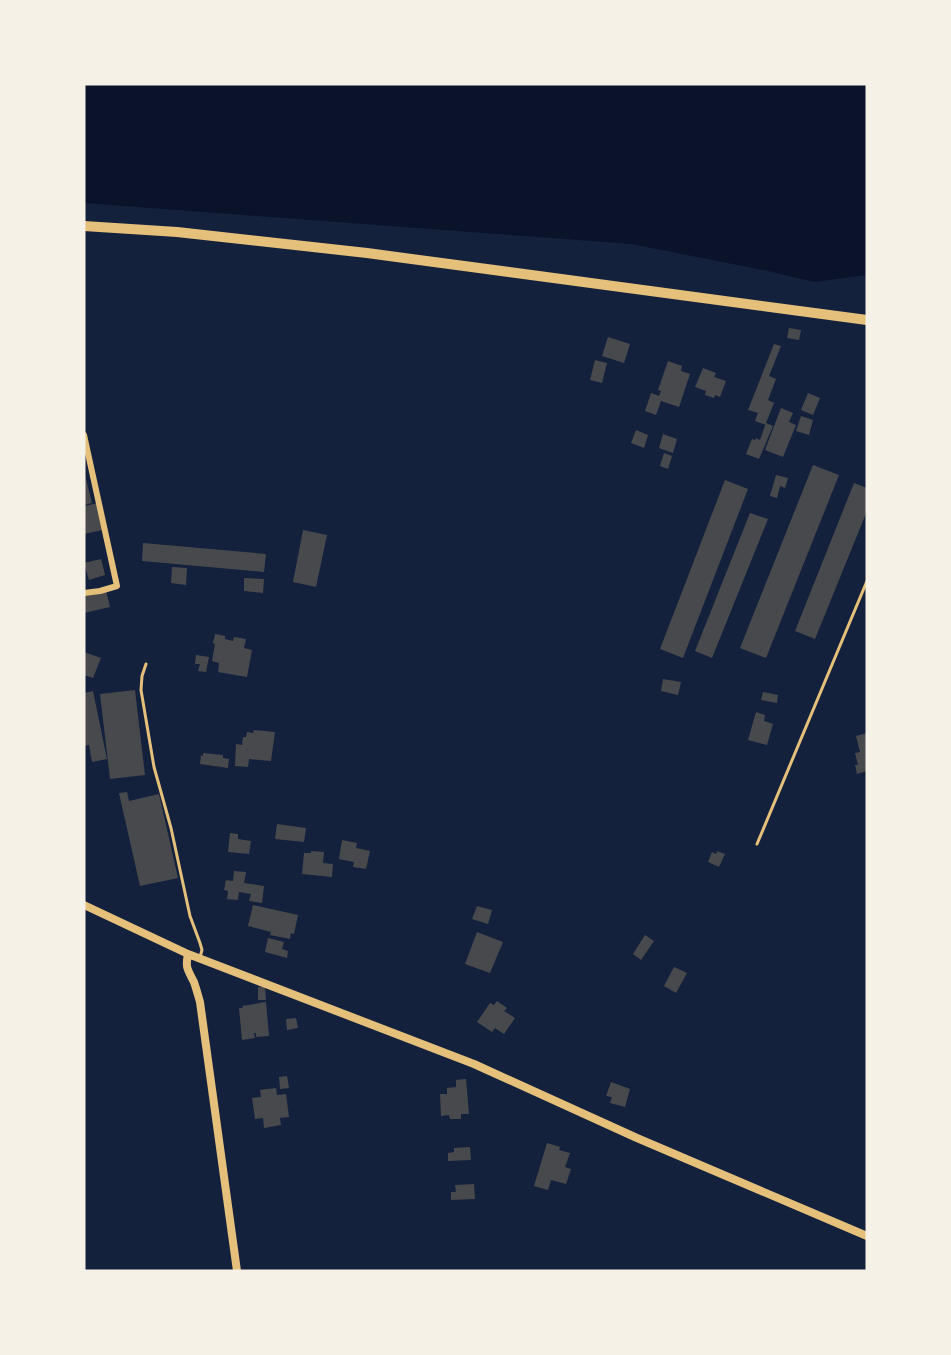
<svg xmlns="http://www.w3.org/2000/svg" width="951" height="1355" viewBox="0 0 951 1355" font-family="'DejaVu Sans',sans-serif">
<style>
.water{fill:#0b132b}
.building{fill:#48494c}
.lines{fill:none;stroke-linecap:round;stroke-linejoin:round}
.service{stroke:#e5c07b;stroke-width:3}
.minor{stroke:#e5c07b;stroke-width:6}
.tertiary{stroke:#e5c07b;stroke-width:8}
.trunk{stroke:#e5c07b;stroke-width:10}
</style>
<rect width="100%" height="100%" fill="#14213d"/>
<path class="water" d="M84,84H867V275L814,282L768,271L631,244L84,203Z"/>
<path class="building" d="M789,328L801,330L799,340L787,338Z
M608,337L630,344L624,363L602,356Z
M774,344L781,346L769,376L776,379L768,400L774,403L766,423L773,426L759,459L746,454L752,439L755,440L756,438L760,440L766,423V425L755,421L758,413L748,410Z
M595,360L607,363L602,383L590,380Z
M668,361L682,366L681,371L690,374L679,407L661,401L656,415L645,411L651,393L659,396L661,391L658,390Z
M703,368L716,373L714,377L726,381L720,397L715,395L714,398L705,395L706,391L695,387Z
M808,393L820,398L813,415L801,410Z
M781,408L793,413L789,422L796,425L783,457L765,450Z
M801,416L813,420L809,435L796,431Z
M636,430L648,435L644,448L631,443Z
M663,434L677,439L673,453L659,448Z
M664,453L672,456L668,469L660,466Z
M813,465L839,475L766,658L740,648Z
M84,471L92,503L84,505Z
M776,475L788,478L785,488L780,486L777,498L770,496Z
M725,480L748,489L683,658L660,649Z
M854,483L867,488V511L815,639L795,631Z
M98,503L103,530L84,534V506Z
M750,513L768,519L712,658L695,651Z
M303,530L327,535L316,587L293,582Z
M143,543L266,554L264,572L142,561Z
M101,559L105,575L89,580L84,563Z
M172,567L187,568L186,585L171,583Z
M244,578L264,579L263,593L244,591Z
M106,590L110,607L84,613V595Z
M215,634L225,636V639L233,641L234,637L246,639L244,648L252,650L247,677L218,672L219,663L212,661L215,644L213,643Z
M84,652L101,658L93,678L84,675Z
M196,655L209,657L206,672L198,671L200,664H195Z
M663,679L681,682L678,695L661,691Z
M135,690L145,775L110,779L100,694Z
M93,691L107,759L92,762L89,745L84,746V693Z
M763,692L778,695L777,703L761,700Z
M756,712L765,715L764,721L773,724L767,745L748,740Z
M254,730L275,732L271,761L249,759L248,767L235,766L236,744L242,745L243,737H246L247,732L253,733Z
M867,733V771L857,774L855,765H858L855,753L860,752L856,736Z
M203,753L223,755V758L229,759L228,768L200,764L201,755L203,756Z
M127,792L129,801L159,794L178,878L140,886L119,793Z
M277,824L306,828L304,842L275,839Z
M230,833L238,834V839L251,841L249,854L228,852Z
M342,840L357,843L356,848L370,851L366,869L353,867L354,862L339,859Z
M311,851L324,852L323,863L333,864L332,877L302,874L304,853H311Z
M717,851L725,854L719,867L708,862L712,852L716,854Z
M234,871L246,872L244,883L264,886L262,903L249,901L251,894L239,892L238,900L227,899L228,891L224,890L226,880L233,881Z
M253,905L298,915L294,934L291,933L290,939L270,935L271,932L248,926Z
M477,906L492,910L488,924L472,919Z
M477,932L503,942L490,973L465,964Z
M645,935L654,941L641,960L633,954Z
M268,938L284,942L282,949L288,951L287,958L265,952Z
M674,967L687,973L676,993L664,986Z
M258,987H265L266,1000H258Z
M497,1001L507,1008L504,1011L515,1018L504,1034L495,1028L492,1032L477,1022L490,1003L494,1005Z
M266,1002L269,1036L256,1037V1033H254L255,1038L242,1040L239,1008H243L242,1006Z
M296,1018L298,1028L287,1030L286,1019Z
M287,1076L289,1088L280,1089L279,1077Z
M466,1079L469,1114H461V1119H450L449,1115L441,1116L440,1094H447V1088L456,1087V1080Z
M611,1082L630,1089L625,1107L610,1103L612,1097L606,1096Z
M276,1088L277,1095L286,1094L289,1117L280,1118L281,1125L264,1128L263,1118L255,1119L252,1098L261,1097L260,1090Z
M547,1143L560,1147L559,1150L570,1153L565,1167L571,1169L566,1184L551,1180L548,1190L534,1186Z
M470,1147L471,1160L448,1161V1153L454,1152V1148Z
M474,1184L475,1199L451,1200V1192H456L455,1185Z"/>
<g class="lines">
<path class="service" d="M146,664L142,676L141,690L154,767L171,828L190,916L200,943L202,950L200,957
M757,844L867,581"/>
<path class="minor" d="M84,435L117,586L100,591L84,593"/>
<path class="tertiary" d="M84,905L188,954C185,968 188,970 194,982C196,988 198,995 200,1002L237,1271
M188,954L474,1064L637,1138L867,1236"/>
<path class="trunk" d="M84,226L177,232L367,253L867,320"/>
</g>
<rect width="951" height="1355" fill="none" stroke="#f6f1e7" stroke-width="171"/>
</svg>
